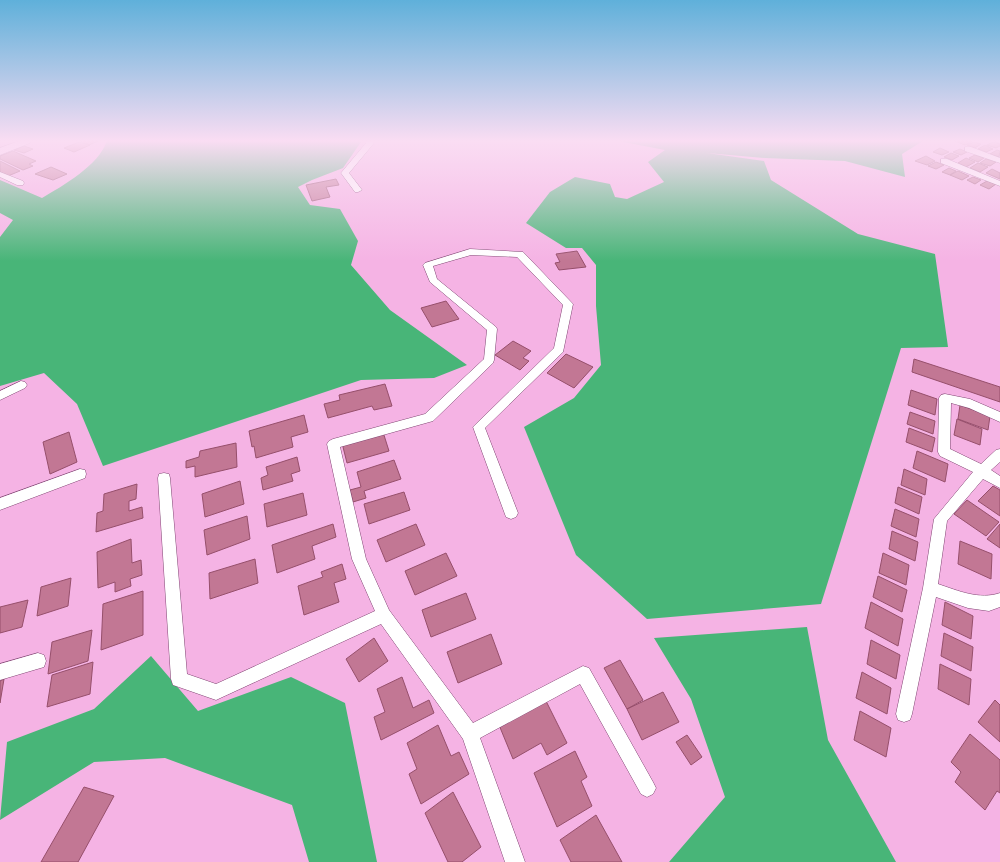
<svg xmlns="http://www.w3.org/2000/svg" width="1000" height="862" viewBox="0 0 1000 862" font-family="'Nunito Sans',sans-serif">
<style>
.forest{fill:#48b578}
.building{fill:#c27794;stroke:#964f6b}
.lines{fill:none;stroke-linecap:round;stroke-linejoin:round}
.street-casing{stroke:#804673;stroke-width:1}
.secondary-casing{stroke:#804673;stroke-width:1}
.street{fill:#fff;fill-rule:evenodd}
.secondary{fill:#ffe0f8;fill-rule:evenodd}
</style>
<rect width="100%" height="100%" fill="#f5b3e4"/>
<path class="forest" d="M107,141H360L361,142L343,168L312,180L298,187L310,205L340,209L358,241L351,265L390,310L467,365L434,378L361,380L103,466L77,404L44,373L0,386V237L13,220L0,213V180L42,198C64,185 98,166 107,141Z
M618,141H923L902,154L905,177L845,161L765,158L707,153L764,161L771,180L858,234L935,254L948,347L901,348L821,604L647,619L576,555L524,427L574,398L601,365L596,306V265L582,248H566L526,223L550,192L575,177L610,184L615,197L627,199L664,182L648,162L665,150Z
M807,627L828,740L896,862H669L725,797L691,699L654,638Z
M151,656L198,711L291,677L345,703L377,862H309L292,805L165,758L94,762L0,820L7,742L94,709Z"/>
<path class="building" d="M81,141H98L89,145Z
M955,141H973L965,145Z
M79,142L90,145L74,152L64,148Z
M974,142L981,144L975,148L967,145Z
M993,142L1000,144V146L996,148L987,145Z
M985,145L993,149L986,152L978,149Z
M24,146L33,149L24,153L14,150Z
M940,148L949,152L942,155L933,152Z
M960,149L967,152L961,155L953,152Z
M997,150L1000,151L999,157L990,154Z
M13,151L36,161L29,164L33,166L23,170L0,159V156Z
M951,153L959,156L952,160L944,157Z
M975,155L984,158L978,162L969,158Z
M926,156L935,161L927,165L915,161Z
M966,158L975,162L966,167L958,163Z
M986,159L996,162L990,166L980,163Z
M0,161L20,171L8,176L0,172Z
M936,162L944,165L936,169L928,166Z
M978,163L988,167L980,172L970,168Z
M51,167L67,174L53,180L35,174Z
M949,168L956,171L950,175L942,172Z
M992,169L1000,173V179L986,173Z
M958,171L969,176L962,180L950,175Z
M973,177L981,180L975,184L967,180Z
M336,179L339,185L326,187L330,197L312,201L306,185Z
M987,181L996,184L989,189L980,185Z
M577,251L586,267L559,270L555,263L560,262L556,254Z
M446,301L459,319L432,327L421,308Z
M513,341L531,351L523,358L529,361L520,370L495,355Z
M566,354L593,367L574,388L547,373Z
M914,359L1000,387V402L912,372Z
M385,384L392,406L374,410L372,406L328,418L324,404L340,400L339,395Z
M911,390L937,399L935,415L908,405Z
M960,405L990,416L988,430L958,419Z
M910,412L935,421L933,434L907,424Z
M304,415L308,432L291,437L293,447L256,458L254,446L252,447L249,431Z
M957,419L982,429L980,445L954,435Z
M909,428L935,438L932,452L906,442Z
M69,432L77,462L50,474L43,442Z
M383,432L389,451L347,463L342,443Z
M236,443L237,467L195,477V466L186,468V461L199,457L200,451Z
M917,451L948,464L945,482L913,468Z
M297,457L300,471L291,474L293,481L263,490L261,478L268,475L266,467Z
M394,460L401,479L364,491L366,498L353,502L350,490L361,487L357,472Z
M904,469L927,479L925,495L901,485Z
M240,481L244,504L205,517L202,494Z
M137,484L136,499L129,501V511L142,507L143,518L96,532L97,513L103,511L104,494Z
M993,486L1000,490V516L978,501Z
M898,487L922,497L919,514L895,503Z
M404,492L410,510L369,524L364,504Z
M303,493L307,515L267,527L264,504Z
M967,500L999,522L986,536L954,514Z
M895,509L919,519L916,537L891,526Z
M247,516L250,539L207,555L204,530Z
M333,524L336,537L312,546L315,559L277,573L272,545Z
M416,524L425,545L386,562L377,540Z
M1000,524V548L987,539Z
M892,531L918,542L915,561L889,549Z
M131,539L132,563L141,560L142,575L130,579L131,586L115,592V582L98,588L97,552Z
M960,541L992,554L991,579L958,564Z
M446,553L457,576L415,595L405,571Z
M883,553L909,565L906,585L879,573Z
M255,559L258,583L210,599L209,573Z
M342,564L346,579L334,583L339,602L304,615L298,586L323,577L321,572Z
M878,576L907,590L902,612L873,597Z
M71,578L68,606L37,616L41,587Z
M143,591V635L101,650L103,604Z
M466,593L476,619L431,637L422,610Z
M28,600L22,627L0,633V607Z
M871,602L903,619L898,646L865,628Z
M945,602L973,616L971,639L942,625Z
M92,630L88,661L48,674L52,642Z
M944,633L973,647L971,671L941,656Z
M491,634L502,664L458,683L447,652Z
M374,638L388,661L359,682L346,659Z
M871,640L900,655L896,679L867,664Z
M620,660L643,700L627,709L604,668Z
M93,662L90,694L47,707L52,675Z
M940,664L971,679L969,705L938,689Z
M862,672L891,688L887,714L856,698Z
M402,677L413,708L429,700L434,713L381,740L374,717L385,712L377,689Z
M4,679L0,703V681Z
M663,692L679,722L642,740L627,709Z
M545,699L567,743L547,755L541,743L513,759L499,725Z
M995,700L1000,705V742L978,722Z
M860,711L891,728L886,757L854,740Z
M438,725L451,756L459,752L469,774L421,804L409,774L417,769L407,743Z
M970,734L1000,760V793L997,791L985,810L955,782L961,772L951,762Z
M687,735L702,757L691,765L676,742Z
M575,751L587,777L581,781L592,806L557,827L534,773Z
M84,787L114,796L78,862H41Z
M453,792L481,847L462,862H448L425,813Z
M596,815L622,862H571L560,840Z"/>
<g class="lines">
<g class="street-casing">
<path id="street" d="M365,141H372L374,143L349,173L362,190L358,192H355L341,173L366,143Z
M995,141H1000V143L997,142Z
M965,147H971L1000,158V163L965,151Z
M941,159H947L1000,181V186L941,163Z
M0,172L23,181L24,183L23,185H17L0,177Z
M470,249L523,252L573,304L563,352L485,428L518,513L516,517L511,519L506,517L473,427L554,348L563,305L517,257L471,255L433,266L437,279L496,327L497,329L494,360L493,363L433,421L340,447L366,559L389,610L473,723L583,666L589,668L653,782L656,788L653,794L647,797L641,794L580,684L480,738L525,862H505L463,739L381,624L216,700L173,685L171,679L158,478L159,474L164,473L169,474L170,478L187,674L216,684L375,611L352,559L327,444L329,441L333,439L425,414L484,359L487,330L430,282L423,265L425,263Z
M21,381L25,382L27,385L25,388L0,400V391Z
M945,394L970,399L1000,412V422L969,408L951,403L950,449L981,464L996,450L1000,449V462L991,470L1000,476V488L983,479L947,521L938,584C959,591 979,600 1000,593V607L989,611L968,608L936,597L912,714L910,720L904,722L898,720L896,714L923,588L934,519L973,472L940,456L938,452L939,398L941,395Z
M80,469L85,470L86,474L85,478L0,510V498Z
M38,653L44,655L46,661L44,667L0,680V664Z"/>
</g>
<g class="secondary-casing">
<path id="secondary" d="M19,141H31L30,143L0,155V148Z"/>
</g>
<use href="#street" class="street"/>
<use href="#secondary" class="secondary"/>
</g>
<linearGradient id="sky" x2="0" y2="1"><stop stop-color="#5fb0da"/><stop offset="0.54" stop-color="#faddf3"/><stop offset="1" stop-color="#faddf3" stop-opacity="0"/></linearGradient>
<rect width="1000" height="261" fill="url(#sky)"/>
</svg>
